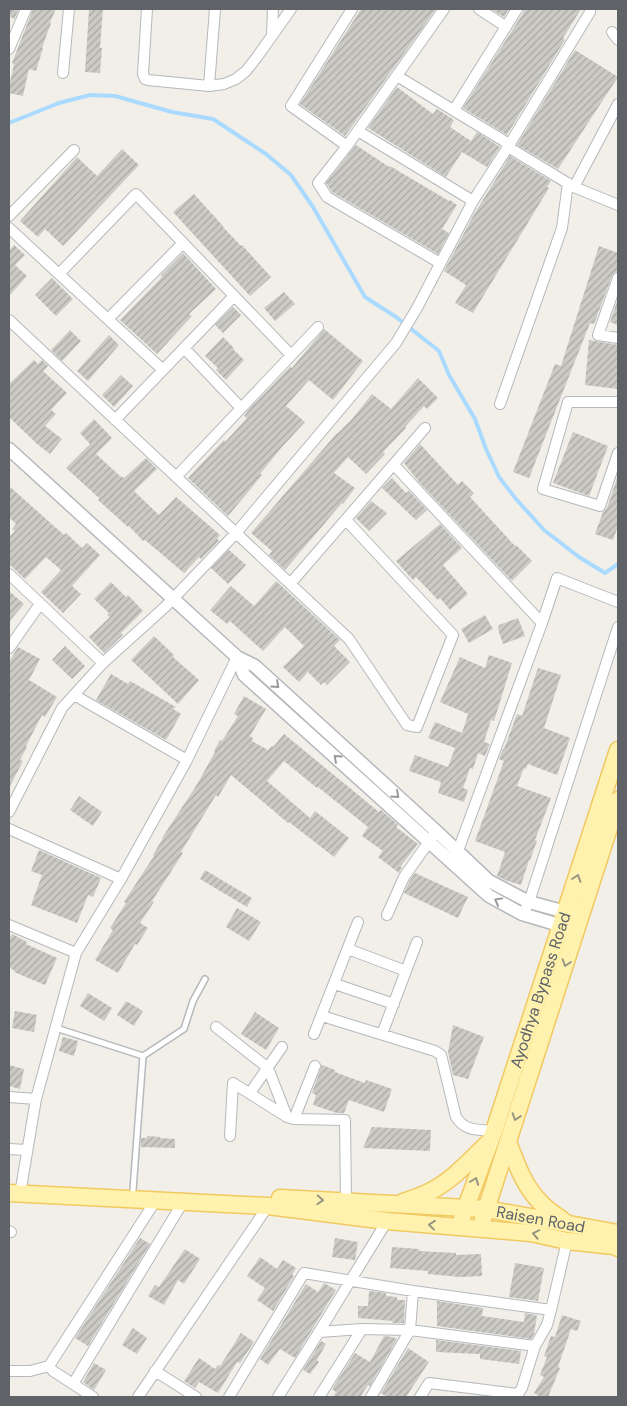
<svg xmlns="http://www.w3.org/2000/svg" width="627" height="1406" viewBox="0 0 627 1406" font-family="'DM Sans',sans-serif">
<style>
.lines{fill:none;stroke-linecap:round;stroke-linejoin:round}
.stream{stroke:#aadaff;stroke-width:4}
.building{fill:url(#building-hatch)}
.service-casing{stroke:#b5b8bc;stroke-width:8}
.minor-casing{stroke:#b5b8bc;stroke-width:12}
.tertiary-casing{stroke:#b5b8bc;stroke-width:15}
.primary-casing{stroke:#f2c960;stroke-width:19}
.service{stroke:#fff;stroke-width:5}
.minor{stroke:#fff;stroke-width:10}
.tertiary{stroke:#fff;stroke-width:12}
.primary{stroke:#fff2af;stroke-width:16}
.oneway{stroke:#979a9d}
.oneway2{stroke:#979581}
.labels{text-anchor:middle;stroke-width:4;stroke-linejoin:round;paint-order:stroke}
.street-label{font-size:16px;fill:#5f6368;stroke:#fff}
</style>
<defs>
<pattern id="building-hatch" width="6" height="6" patternUnits="userSpaceOnUse" patternTransform="scale(1.25)"><rect width="6" height="6" fill="#cccac5"/><path d="M-1 1l2-2M0 6l6-6M5 7l2-2" fill="none" stroke="#a9a8a4"/></pattern>
</defs>
<rect width="100%" height="100%" fill="#f1efe8"/>
<g class="lines">
<path class="stream" d="M9,123L59,103L90,95L115,96L172,112L213,119L266,154L291,175L313,207L365,297L396,317L439,351L449,375L475,419L486,449L499,477L516,499L544,530L579,557L605,573L618,564"/>
</g>
<path class="building" d="M9,9H19L14,19L9,16Z
M33,9H56L50,22L51,23L42,48H43L36,71L29,69L23,96L9,93V87L14,64L12,63Z
M89,9H103L100,48H102L100,73L85,72Z
M361,9H436L345,136L300,104Z
M491,9H509L504,17Z
M524,9H581L563,38L565,40L563,43L507,135L463,108L523,13Z
M575,50L618,77L558,169L517,145Z
M397,87L433,114L437,109L454,120L450,127L471,141L477,132L500,147L487,167L462,152L446,177L368,128Z
M356,145L389,167L390,166L449,201L450,200L457,205L442,229L449,233L438,254L332,192L326,183Z
M122,149L139,165L63,246L45,229L38,237L20,221L77,157L97,176Z
M510,156L551,181L547,187L549,188L473,313L455,303L466,285L444,271L473,216Z
M194,194L223,226V227L241,246L242,245L271,277L250,296L173,212Z
M14,245L25,255L15,265L27,276L9,296V251Z
M599,246L618,253V271L614,273L612,276L594,324L590,323L529,478L513,472L555,364L561,366Z
M183,253L216,289L189,314L192,316L157,354L120,320L162,277L161,275Z
M52,278L73,299L56,316L35,295Z
M284,292L295,304L275,321L264,308Z
M618,298V325L610,322Z
M233,307L241,315L223,333L215,325Z
M324,329L363,361L333,400L309,380L286,406L305,422L282,447L260,474L262,475L249,491L228,516L188,478L224,440L225,442L247,418L244,416L250,408L290,367L292,368Z
M70,330L81,341L62,361L51,350Z
M109,335L119,345L88,381L77,371Z
M223,337L234,348L233,349L244,360L226,380L216,370L218,368L205,356Z
M589,340L618,345V389L585,385Z
M34,360L38,364L42,360L48,366L43,371L67,393L51,410L56,414L45,426L62,439L50,454L37,444L9,417V384Z
M121,375L133,386L114,407L102,395Z
M418,378L438,398L427,409L424,406L405,427L406,428L383,452L385,454L366,474L348,457L334,473L355,488L343,504L342,503L285,570L269,555L272,551L251,533L337,433H338L352,419L372,394L391,409Z
M94,419L112,438L96,454L120,476L124,478L146,458L157,469L134,491L159,515L176,497L220,535L217,539L219,541L201,559L199,557L184,573L145,540L143,541L129,526L128,527L98,500L99,498L66,468L90,444L80,433Z
M573,432L608,446L589,496L553,483Z
M420,444L458,485L462,481L474,493L470,497L515,546L516,545L532,561L512,581L419,482L404,463Z
M618,475V526L613,540L595,534L603,512L607,508Z
M392,478L406,493L409,491L427,510L416,520L382,488Z
M9,486L64,535L66,533L82,548L87,543L100,555L72,586L81,594L63,613L41,592L61,570L46,557L25,579L9,564V537L15,531L12,529L16,524L9,517Z
M371,501L387,513L369,531L356,518Z
M440,524L462,548L443,565L468,594L450,610L440,598L438,600L416,577L413,580L396,561Z
M229,550L246,565L228,584L211,568Z
M276,581L340,640L334,646L350,662L327,685L324,682L321,685L308,672L299,682L283,667L304,646L285,627L263,651L230,621L227,624L210,610L231,586L254,606Z
M111,582L126,597L128,595L143,611L121,633L123,635L104,653L89,637L110,617L107,615L109,613L94,599Z
M9,591L24,604L9,622Z
M485,615L493,629L469,643L461,629Z
M518,618L525,636L503,644L498,629L499,625Z
M154,636L174,655L173,657L199,680L178,704L131,660Z
M65,646L85,666L72,679L52,660Z
M18,647L40,659L29,680L57,697L45,717L42,715L26,746L27,747L20,760L23,761L9,788V662Z
M489,655L512,663L494,721L491,720L484,742L490,744L485,756L478,753L473,769L470,768L463,788L468,790L464,802L438,793L441,782L409,771L415,755L448,767L455,748L428,738L435,722L462,733L468,714L440,702L460,657L485,668Z
M538,668L561,675L544,728L570,738L557,775L528,764L526,769L524,768L517,786L551,798L535,840L537,841L530,860H529L521,885L505,880L497,876L505,852L475,841L504,761L499,759L503,749H504L517,714L522,716Z
M111,674L128,684L130,681L176,707L173,709L181,714L166,740L96,700Z
M244,696L266,709L250,736L253,738L252,741L268,750L272,746L273,747L284,734L379,812L381,810L398,825L396,827L418,844L400,867H402L399,873L378,857L383,851L362,836L368,827L318,787L317,788L284,761L267,781L310,818L315,811L349,838L334,857L289,822L288,823L231,775L218,797L216,795L181,852L183,853L152,901L154,902L140,923L148,928L137,945L135,944L118,973L95,960L113,930L110,928L126,903L124,902L154,856L153,855L163,838H162L196,786L215,752L214,751L220,740L222,741L238,716L234,714Z
M79,796L102,812L93,826L70,810Z
M39,850L101,878L93,897L88,895L77,923L31,905L42,875L31,871Z
M205,870L252,898L247,907L200,879Z
M415,873L468,897L458,918L404,893L410,880Z
M237,908L261,922L249,941L226,927Z
M12,934L27,942L26,944L57,958L45,985L14,972L15,971L9,967V940Z
M88,993L112,1008L104,1021L80,1006Z
M126,1001L143,1011L134,1026L117,1015Z
M15,1011L37,1015L34,1032L12,1028Z
M255,1012L279,1028L266,1050L241,1034Z
M453,1025L484,1037L468,1079L453,1075L448,1052Z
M63,1037L78,1041L74,1056L59,1051Z
M9,1065L24,1069L20,1089L9,1086Z
M322,1065L335,1070V1072L340,1074L365,1083L366,1080L392,1089L384,1112L349,1100L344,1113H337L313,1105L316,1095L312,1093Z
M372,1127L431,1130L430,1151L363,1148Z
M147,1136L160,1137V1138L175,1139V1148L141,1147V1138H147Z
M140,1238L150,1244L88,1346L75,1338Z
M335,1238L358,1242L355,1260L332,1257Z
M392,1247L419,1249V1251L456,1253V1255L481,1254L482,1276L460,1277L428,1274V1271L390,1268Z
M185,1249L200,1259L184,1284L178,1280L164,1305L148,1296L155,1285L159,1287Z
M260,1257L277,1269L283,1260L296,1268L292,1275L294,1276L273,1311L257,1300L265,1288L247,1276Z
M515,1263L544,1268L538,1301L509,1297Z
M324,1283L336,1290L295,1358L280,1349L268,1365L260,1359L306,1284L318,1292Z
M369,1291L386,1293V1296L397,1297V1300H405L404,1323H392L393,1321L358,1318V1306H368Z
M437,1301L483,1308L482,1316L524,1322L525,1313L535,1315L537,1316L534,1334L531,1339L437,1326Z
M562,1315L581,1321L577,1331L571,1329L558,1367L560,1368L548,1397H541L534,1393L544,1377L540,1375L547,1357L544,1356L551,1336L555,1337Z
M133,1328L147,1338L137,1354L122,1345Z
M241,1333L254,1342L240,1363L237,1362L218,1393L199,1382L195,1388L184,1381L199,1358L215,1369L218,1365L220,1366Z
M384,1336L392,1337L397,1339L370,1386L368,1385L360,1397H333L336,1392L332,1389L355,1353L370,1362Z
M436,1340L521,1351L519,1364L480,1359V1354L436,1352Z
M321,1341L326,1344L317,1360L319,1362L310,1374L303,1370Z
M408,1348L429,1362L406,1397H387L381,1393Z
M94,1363L106,1370L94,1390L83,1382Z"/>
<g class="lines">
<g class="service-casing">
<path id="service" d="M56,1028L143,1056L184,1029L193,1001L205,979
M133,1190L143,1056"/>
</g>
<g class="minor-casing">
<path id="minor" d="M147,9L143,74L145,79L148,80L209,86L224,84L236,79L246,71L257,57L291,9
M479,9L505,26
M612,32L618,40
M272,34L273,9
M9,49L26,9
M63,73L69,9
M397,76L509,144
M209,86L215,9
M454,110L517,9
M358,131L473,201
M347,146L291,106L352,9
M508,147L574,187L618,205
M574,187L618,104
M9,216L74,150
M9,228L163,370
M440,263L327,197L318,183L347,146L444,9
M59,274L136,194L291,355
M618,278L598,335L618,338
M108,319L183,243
M9,320L349,639L407,725L417,727L453,635L346,520
M184,348L241,408
M618,402H568L543,489L600,506L618,453
M500,404L562,228L568,183
M115,420L234,296
M394,465L542,623
M176,477L318,327
M9,574L103,663
M290,584L425,428
M9,648L40,604
M74,695L187,760
M9,812L62,708L103,663L165,607L236,533L396,343L417,308L473,201L508,147L590,12V9
M9,829L121,879
M456,856L542,623L557,578L618,602
M526,908L529,902L618,627
M387,915L404,877L433,836
M9,925L76,953
M348,949L406,971
M335,984L394,1004
M322,1016L435,1051L441,1055L456,1117C466,1132 477,1129 494,1131
M216,1027L268,1068L287,1117
M314,1034L358,922
M382,1034L417,942
M250,1093L282,1047
M9,1097L36,1099
M294,1119L315,1066
M230,1136L233,1083L287,1117L294,1119L345,1120L346,1201
M9,1149L27,1150
M20,1194L36,1099L76,953L121,879L187,760L237,657
M9,1231L11,1232
M319,1332L362,1329L410,1330L535,1346
M9,1371H30L49,1366
M155,1371L196,1397
M73,1384L183,1202
M93,1397L53,1371L49,1366L156,1200
M138,1397L268,1206
M229,1397L304,1273L413,1291L551,1310
M278,1397L319,1332L387,1221
M319,1397L362,1329
M371,1397L410,1330L413,1291
M420,1397L429,1383L518,1394
M516,1397L522,1388L535,1346L547,1325L551,1310L567,1241"/>
</g>
<g class="tertiary-casing">
<path id="tertiary" d="M9,449L237,657L255,666L436,831L489,881L529,902L573,914
M237,657L244,675L489,896L522,914L569,928"/>
</g>
<g class="primary-casing">
<g id="primary">
<path d="M508,1142C516,1163 524,1186 540,1202C547,1210 557,1216 565,1222"/>
<path d="M9,1193L268,1206L387,1221L531,1233L567,1241L614,1246L618,1248"/>
<path id="s1" d="M280,1198L486,1209L618,1233"/>
<path d="M403,1202C412,1199 421,1196 429,1192C452,1181 469,1161 487,1144"/>
<path id="s2" d="M462,1218L494,1131L618,750"/>
<path d="M483,1219L618,800"/>
</g>
</g>
<use href="#service" class="service"/>
<use href="#minor" class="minor"/>
<use href="#tertiary" class="tertiary"/>
<use href="#primary" class="primary"/>
</g>
<defs><path id="oneway-chevron" d="M-2-3.5L2.5 0L-2 3.5" fill="none" stroke-width="1.6" stroke-linecap="round" stroke-linejoin="round" transform="scale(1.25)"/></defs>
<g class="oneway">
<use href="#oneway-chevron" transform="translate(276 685) rotate(42)"/>
<use href="#oneway-chevron" transform="translate(337 758) rotate(-138)"/>
<use href="#oneway-chevron" transform="translate(396 795) rotate(42)"/>
<use href="#oneway-chevron" transform="translate(498 901) rotate(-151)"/>
</g>
<g class="oneway2">
<use href="#oneway-chevron" transform="translate(577 878) rotate(-72)"/>
<use href="#oneway-chevron" transform="translate(566 963) rotate(108)"/>
<use href="#oneway-chevron" transform="translate(516 1117) rotate(108)"/>
<use href="#oneway-chevron" transform="translate(475 1181) rotate(-69)"/>
<use href="#oneway-chevron" transform="translate(320 1200) rotate(3)"/>
<use href="#oneway-chevron" transform="translate(432 1225) rotate(-174)"/>
<use href="#oneway-chevron" transform="translate(536 1234) rotate(-169)"/>
</g>
<g class="labels">
<g class="street-label">
<text dy="6" stroke="none"><textPath href="#s2" startOffset="241">Ayodhya Bypass Road</textPath></text>
<text dy="6" stroke="none"><textPath href="#s1" startOffset="262">Raisen Road</textPath></text>
</g>
</g>
<rect width="627" height="1406" fill="none" stroke="#5f6368" stroke-width="20"/>
</svg>
